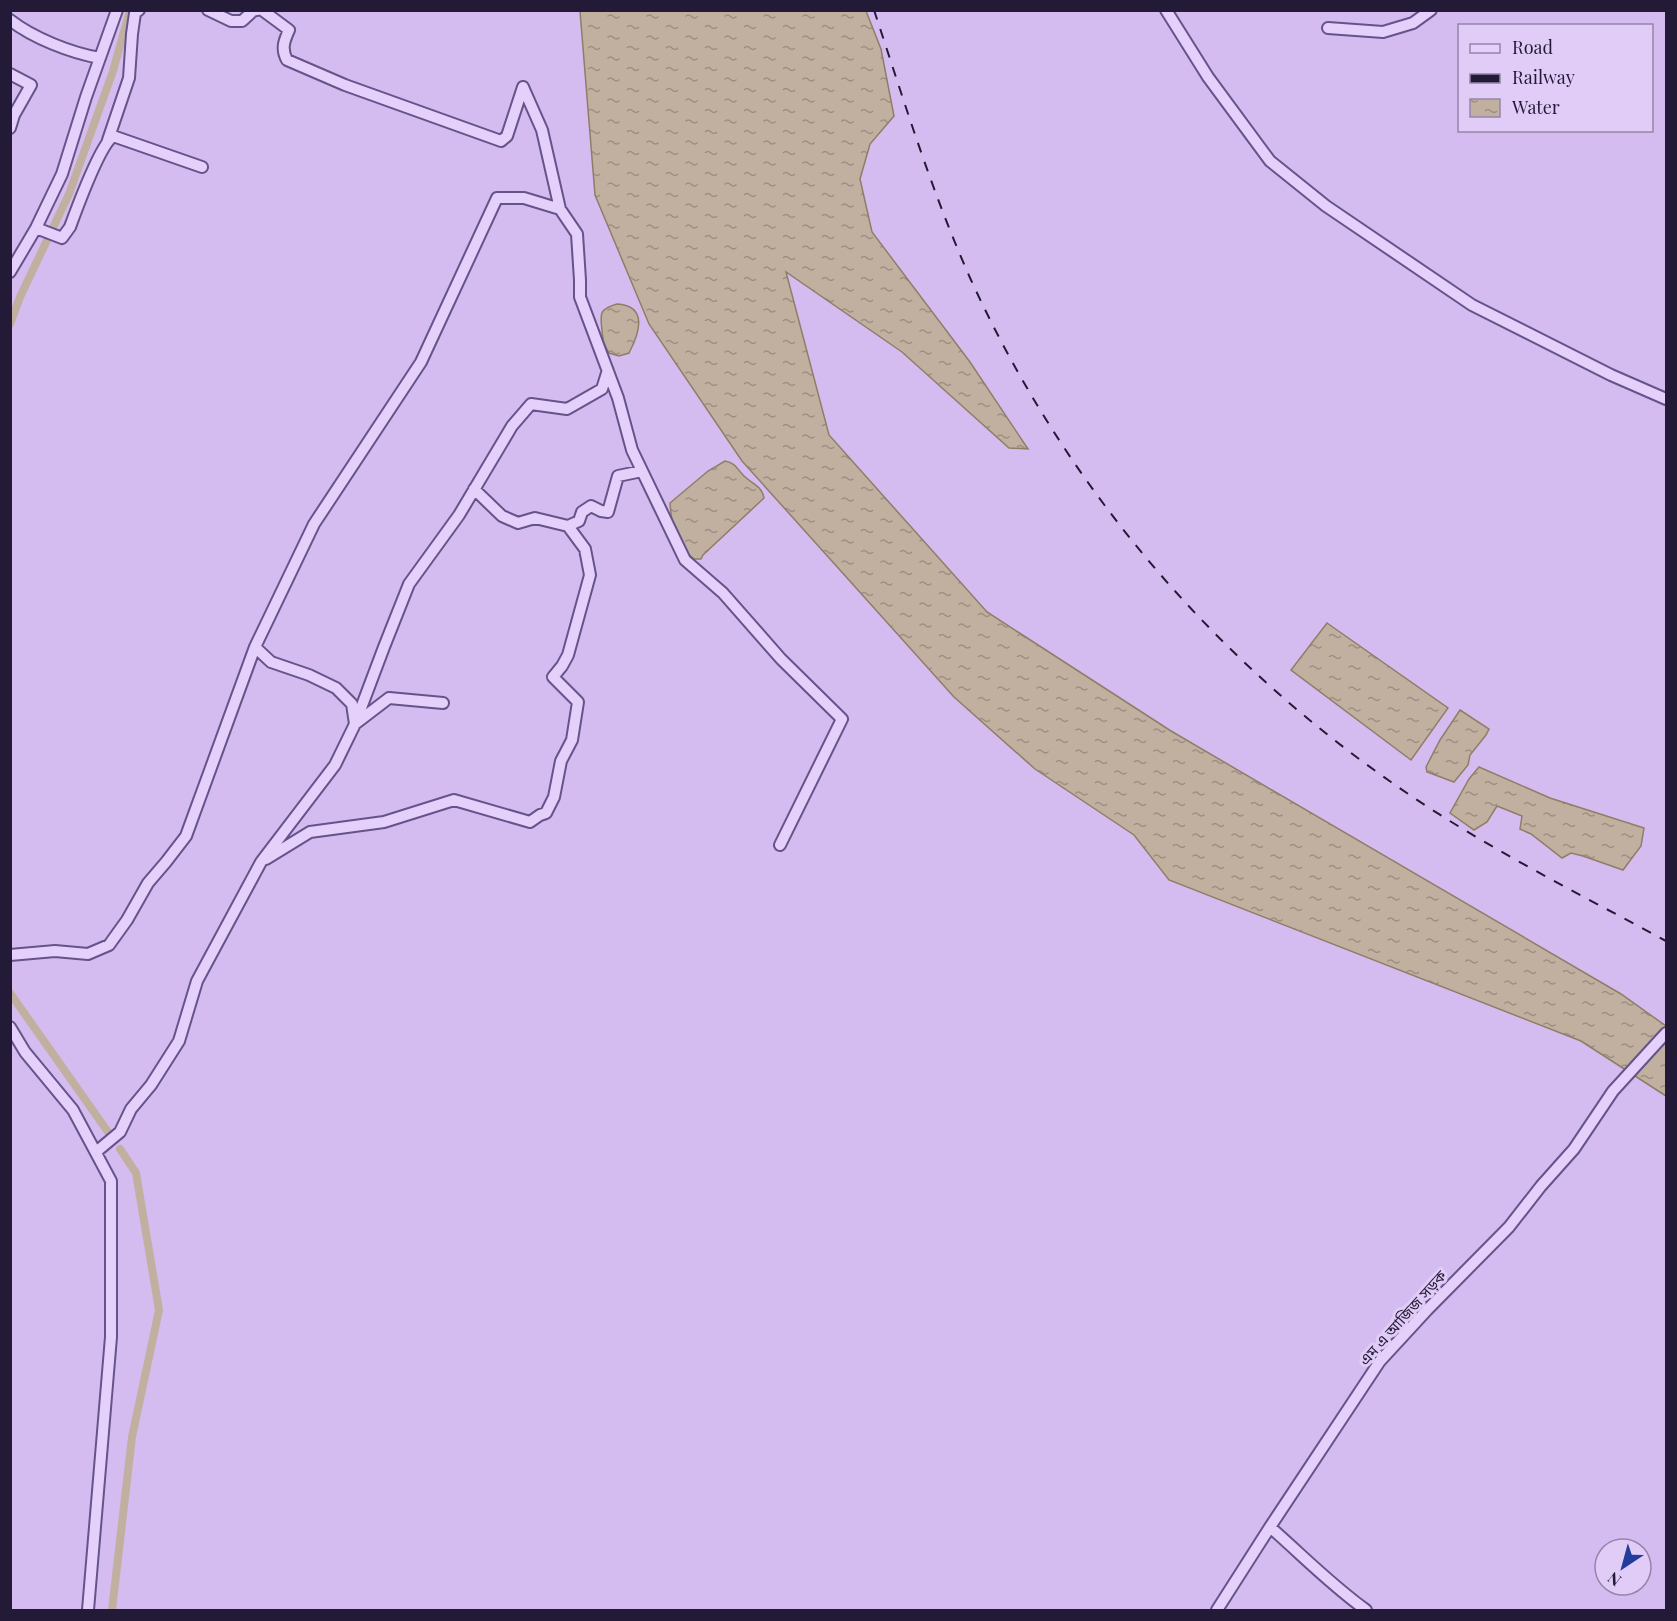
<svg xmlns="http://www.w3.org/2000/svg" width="1677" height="1621" viewBox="0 0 1677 1621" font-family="'Playfair Display','Noto Sans Bengali',serif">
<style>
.water{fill:url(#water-ripples);stroke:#8f7d67;stroke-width:1.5}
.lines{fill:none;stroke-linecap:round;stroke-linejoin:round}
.canal{stroke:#c1b0a0;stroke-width:8}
.minor-casing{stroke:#655489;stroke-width:14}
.minor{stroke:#e5cffb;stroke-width:10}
.rail{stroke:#221a37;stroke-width:2;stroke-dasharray:10 10;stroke-linecap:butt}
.labels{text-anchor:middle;stroke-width:6;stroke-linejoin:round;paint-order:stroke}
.street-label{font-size:15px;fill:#221a37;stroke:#e1ccf7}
</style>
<defs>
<pattern id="water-ripples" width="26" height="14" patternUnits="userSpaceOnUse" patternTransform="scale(1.5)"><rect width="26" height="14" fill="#c1b0a0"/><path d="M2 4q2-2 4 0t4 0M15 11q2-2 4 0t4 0" fill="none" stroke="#9c8e83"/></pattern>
</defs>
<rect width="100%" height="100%" fill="#d5bcf0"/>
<path class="water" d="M580,11H866L881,49L894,116L870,144L860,179L872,232L970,362L1028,449L1009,448L902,352L786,272L829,435L987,612L1171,731L1621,994L1666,1026V1096L1581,1041L1169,880L1134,835L1035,769L954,697L742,461L649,324L595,195Z
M617,304C649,306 639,334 629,353L619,356L609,353C603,343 603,341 602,330C600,314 599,309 617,304Z
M725,461C736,463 737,469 744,476C752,484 762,486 764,498L703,555L701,559H694C677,546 671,523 670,503L708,471Z
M1327,623L1448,708L1411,760L1291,670Z
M1460,710L1489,729L1486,735L1470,755L1468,765L1454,782L1427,772L1426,767L1440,740Z
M1479,767L1550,798L1644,828L1641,846L1623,870L1583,856L1571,853L1562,858L1531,834L1520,829L1522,816L1497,806L1487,822L1474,830L1450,813L1469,779Z"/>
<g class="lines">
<path class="canal" d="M10,324L20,297L69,194L113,71L130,10
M10,993L108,1132
M112,1610L132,1437L159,1310L136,1173L120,1149"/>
<g class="minor-casing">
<path id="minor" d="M208,10L231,21H242L253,11L257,10
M262,10L289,30C284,41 281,49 287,60L345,85L501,141L507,136L523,87
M1166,10L1208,77L1270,161L1326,206L1472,305L1611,375L1666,399
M10,20C33,38 71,53 100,58
M1328,28L1383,32L1413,23L1431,10
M10,74L31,85L14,115L10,128
M523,87L542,130L560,209L577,234L580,280V297L618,398L632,450L685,560L723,593L781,659L842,719L780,845
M108,140L129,78L132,34L135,13L139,10
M36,228L62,238L70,227C77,208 99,147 113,136L202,167
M10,272L36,228L62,174L86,97L117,10
M568,526L579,521L582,512L591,506L601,511L608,512L618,476L642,471
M255,647L271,662L309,675L336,688L352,704L355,724L389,698L443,703
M266,859L310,832L384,822L454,800L530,822L540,815L546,813L554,797L561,761L572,740L578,702L553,677L562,666L568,655L590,575L585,549L568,526L535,518L518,523L502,516L474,489
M10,955L55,951L88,954L109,945L127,920L148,883L166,862L186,836L255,647L314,524L421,362L497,198H524L560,209
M10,1027L25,1052L73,1110L111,1181V1337L88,1610
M96,1152L120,1132L131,1109L151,1085L179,1041L197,981L261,862L335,765L355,724L384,647L409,584L459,515L512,426L531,404L567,409L602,389L607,373
M1270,1527C1302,1555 1331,1585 1366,1610
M1217,1610L1270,1527L1380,1361L1427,1310L1509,1227L1541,1186L1574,1149L1613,1091L1666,1033"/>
</g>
<use href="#minor" class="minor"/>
<path class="rail" d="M874,10C904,101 932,193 971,280C1064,483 1208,654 1391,782C1477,843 1574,891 1666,941"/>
</g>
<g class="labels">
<g class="street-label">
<text transform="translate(1403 1318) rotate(-48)" y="5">এম এ আজিজ সড়ক</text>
</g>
</g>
<rect width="1677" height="1621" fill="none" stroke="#221a37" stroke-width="24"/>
<rect x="1458" y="24" width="195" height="108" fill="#e1ccf7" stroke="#9585aa" stroke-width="1.5"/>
<rect x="1470" y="44" width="30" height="9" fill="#e5cffb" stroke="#9585aa" stroke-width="1.5"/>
<text x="1512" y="54" font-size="18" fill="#221a37">Road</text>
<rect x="1470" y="74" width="30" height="9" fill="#221a37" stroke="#9585aa" stroke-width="1.5"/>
<text x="1512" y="84" font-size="18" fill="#221a37">Railway</text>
<rect x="1470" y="99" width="30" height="18" fill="url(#water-ripples)" stroke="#9585aa" stroke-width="1.5"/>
<text x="1512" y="114" font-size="18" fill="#221a37">Water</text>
<g transform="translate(1623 1567) rotate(216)"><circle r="28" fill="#e1ccf7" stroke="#9585aa" stroke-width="1.5"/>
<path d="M0-4.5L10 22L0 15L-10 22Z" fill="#213c9b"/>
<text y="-9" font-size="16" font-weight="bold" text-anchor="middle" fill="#221a37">N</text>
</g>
</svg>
